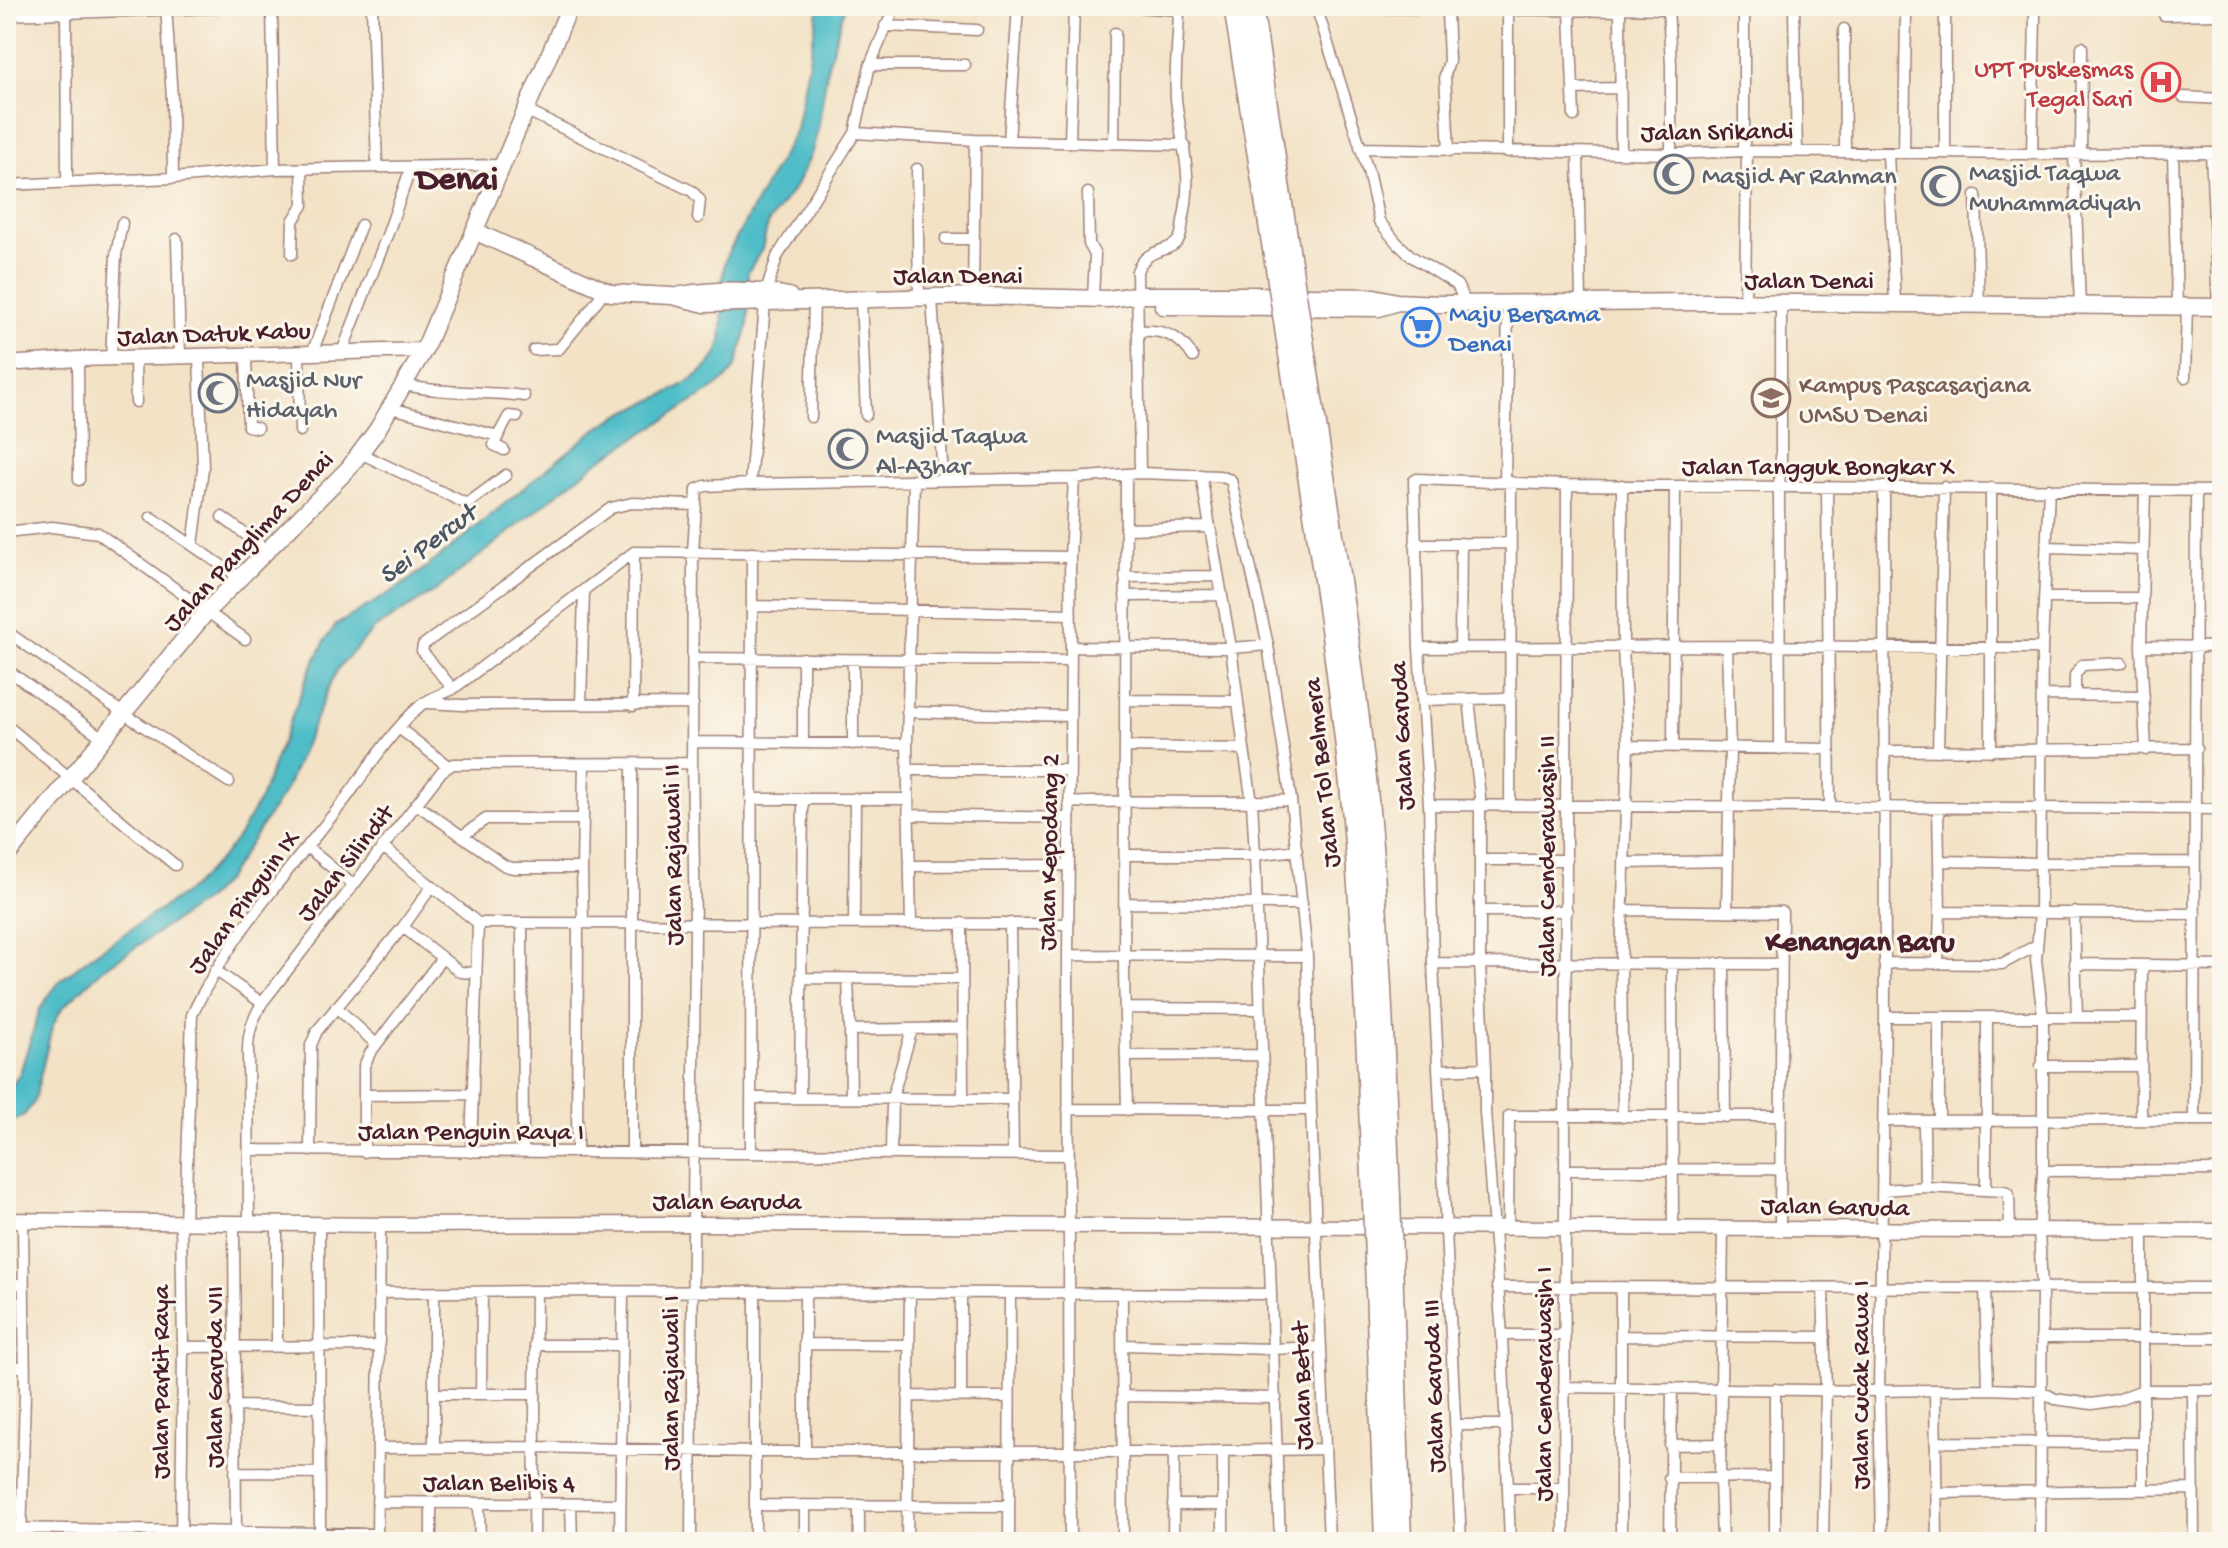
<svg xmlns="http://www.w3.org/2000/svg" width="2228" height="1548" viewBox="0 0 2228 1548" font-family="'Gochi Hand',sans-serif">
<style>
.water{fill:#4fbdc8;stroke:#4c6e7a;stroke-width:2}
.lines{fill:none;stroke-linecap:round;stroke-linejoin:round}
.street-casing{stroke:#9e8078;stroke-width:13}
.secondary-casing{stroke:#9e8078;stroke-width:17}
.primary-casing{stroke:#9e8078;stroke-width:19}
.highway-casing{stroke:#9e8078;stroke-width:23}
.street{stroke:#fff;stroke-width:10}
.secondary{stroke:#fff;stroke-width:14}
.primary{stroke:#fff;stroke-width:16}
.highway{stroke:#fff;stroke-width:20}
.highway-bridge-casing{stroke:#9e8078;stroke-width:23;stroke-linecap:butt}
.highway-bridge{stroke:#fff;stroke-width:20}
.labels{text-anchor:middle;stroke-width:6;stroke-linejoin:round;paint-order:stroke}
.health-label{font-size:26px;fill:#be3a42;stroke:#fbf7ec;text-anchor:end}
.street-label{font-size:26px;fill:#4a1f2b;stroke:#fbf7ec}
.worship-label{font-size:26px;fill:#5b616d;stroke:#fbf7ec;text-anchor:start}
.shop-label{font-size:26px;fill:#366cbe;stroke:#fbf7ec;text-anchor:start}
.education-label{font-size:26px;fill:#785e54;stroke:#fbf7ec;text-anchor:start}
.water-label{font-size:28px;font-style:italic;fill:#4c5662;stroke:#fbf7ec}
.quarter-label{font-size:30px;font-weight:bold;fill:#4a1f2b;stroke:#fbf7ec}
.district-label{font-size:34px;font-weight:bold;fill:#4a1f2b;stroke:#fbf7ec}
</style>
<rect width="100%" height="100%" fill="#fbf7ec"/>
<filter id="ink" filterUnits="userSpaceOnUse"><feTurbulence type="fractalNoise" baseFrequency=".0125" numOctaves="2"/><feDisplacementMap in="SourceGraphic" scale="16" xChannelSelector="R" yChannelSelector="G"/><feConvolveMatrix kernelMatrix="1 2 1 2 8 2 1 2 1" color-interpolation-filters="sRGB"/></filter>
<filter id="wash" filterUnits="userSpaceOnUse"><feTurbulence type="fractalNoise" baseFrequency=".006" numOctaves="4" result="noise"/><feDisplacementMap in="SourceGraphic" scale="32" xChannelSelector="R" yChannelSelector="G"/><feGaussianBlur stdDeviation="1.8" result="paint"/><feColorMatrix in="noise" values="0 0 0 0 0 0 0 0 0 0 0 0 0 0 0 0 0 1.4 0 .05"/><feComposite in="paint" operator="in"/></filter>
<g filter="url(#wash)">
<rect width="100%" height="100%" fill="#f3e2c6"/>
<path class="water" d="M819,6H845L828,64L818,129L811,155L795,187L768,223L762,249L748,272V326L736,366L726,379L707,393L596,463L438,589L374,629L339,667L331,682L286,789L225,881L204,901L102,970L62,1008L52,1027L34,1102L25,1114L6,1126V1095L20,1073L40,1009L50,994L62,979L90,957L193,887L224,855L240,834L260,799L309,672L326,639L336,625L401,586L436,560L592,432C603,425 613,418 624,413C655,398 715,379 721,341C725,312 718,283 727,255L796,130Z"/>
</g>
<g filter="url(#ink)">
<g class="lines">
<g class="street-casing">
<path id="street" d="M66,6L67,182
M166,6L172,98L173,178
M272,6L275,169
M372,6L377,167
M1121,6L1179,10
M1316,6L1368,171L1379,221L1397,243L1411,256L1457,285L1465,302
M1508,6V152
M1668,6L1671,65V154
M1945,6V153
M1316,7L1620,11
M1620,7L1621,153
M1620,8L1668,9
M1447,10L1449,61L1445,75L1449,151
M1570,11L1574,116
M1794,11L1797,151
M2164,15L2222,14
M885,26L977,30
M1844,29L1845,152
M870,65H965
M1573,89L1620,88
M2183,97L2222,99
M525,110L692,191L700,200L698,218
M855,133L975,140L1185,145
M1009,141L1018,6
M1070,142L1074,6
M1114,143L1115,33
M1360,148L1671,154L1747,151L2032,154L2222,153
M1744,151V15
M1578,153L1581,302
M1888,153L1895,303
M1904,153L1906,11
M2173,153L2177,307
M2211,153L2218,307
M2032,154L2035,16
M2074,154L2080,307
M2081,154L2082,47
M917,169L919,298
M6,185L173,178L275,169L501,165
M1088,193L1089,244L1095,255L1093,299
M1976,195L1979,306
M177,239L180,357
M946,239H974
M292,254L293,221L303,205L302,169
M973,296L975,140
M932,297L943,479
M861,298L866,415
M1745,303L1747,151
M1140,331C1163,329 1181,336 1193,357
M534,350L559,349C574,330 590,312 604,291
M342,352L388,233L411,167
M299,353L300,431
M312,353L361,225
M246,355L248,426L257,428
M78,359L79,480
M111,359L116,255L122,223
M135,359L136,402
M2185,377L2187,307
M405,385C443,394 485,391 524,396
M391,408L498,436L494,445L504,450
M811,417L814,299
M498,436L509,416L517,417
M360,453L467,504L506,475
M1140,473L1137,271C1148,245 1171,254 1179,239C1182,234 1182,227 1183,221C1194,172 1181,145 1176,99C1174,69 1179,36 1179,6
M1126,475L1124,971L1127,1110
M1201,475L1231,648L1244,749
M1505,482L1508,302
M750,484L766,292L777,257L855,133L870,65L895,6
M1622,485L1623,647L1628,746L1621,962L1623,1117
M1827,486L1830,807
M2145,490L2141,646L2146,750
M151,517L240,578
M222,517L268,551
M1125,529L1210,527
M6,532L52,527L98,533L245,639
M1415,544L1511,543
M193,545L203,468L199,357
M2047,547L2143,550
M1125,577L1218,576
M1125,596L1221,595
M2045,598H2142
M753,606L1070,614
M6,631L123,713L229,782
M1727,646L1730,748L1727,911
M2141,646L2222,647
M1071,647L1231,648L1268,645
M1419,648L1727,646L2042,648
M1460,648L1461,543
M694,658L1071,661
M6,669L103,738
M453,689L422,651L423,645L611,508L632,503L695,505
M2042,695L2144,696
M2075,695V675L2082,665L2122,663
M1126,700L1237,701
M1422,700L1509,698
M427,703L463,705L693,704
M581,705L584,590
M633,706L634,552
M907,712L1070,716
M6,725L175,865
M400,729L448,766
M693,742L907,744
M803,743V658
M853,744V660
M1628,746L1829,749
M1126,747L1244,749L1252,802L1255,855L1271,1294
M1673,747L1675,486
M1780,749L1779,486L1781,460V303
M1885,751L2197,748
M1938,751L1944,487
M1991,751V488
M632,764V1152
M907,770H1070
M751,799H907
M1069,803C1143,799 1217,805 1291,800
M416,804L505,866L513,868H582L583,923
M1429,805L2222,809
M1510,806L1511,482
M1938,808L1940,912L2195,914
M908,815L1069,818
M462,836L486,819H583
M307,847L353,885
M383,847L478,923
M1126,855H1255L1297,850
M1480,860H1567
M1941,861L2040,863L2195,862
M1624,863L1727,861
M910,866L1069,865
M582,868L584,764
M1126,903L1302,904
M1623,910L1782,912L1780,1228
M1481,911H1567
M2074,912L2077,1017
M854,923L855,798
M911,923L907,744L914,480
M962,923L963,1098
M1010,923L1013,1154
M522,924L523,1152
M403,927L460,972L475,973
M1068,955L1307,956
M1433,963L1781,964
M1724,963L1725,1117
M1884,963L2002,964L2037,945
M1672,964L1673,1227
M1938,964L1940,912
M2075,964L2222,966
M215,970L262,1003
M801,978L962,979
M848,979L850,1030
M336,1007L376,1044
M1125,1008L1259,1009
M1885,1017H2141
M1939,1017V1120
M1126,1056L1261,1055
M2041,1066H2141
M1485,1068V1112L1502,1335L1510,1542
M1438,1070L1485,1068L1480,963V797L1469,699
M365,1095L472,1094
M800,1097L803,799
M751,1098L1012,1099
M851,1098L850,1030L962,1028
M1068,1109L1311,1110
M1987,1120V1017
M2141,1120L2142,966
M2194,1120L2196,491
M1885,1121L2222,1120
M1924,1128L1925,1187
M249,1150L1069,1155
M310,1151L311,1045L317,1031L403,927L432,886
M364,1152V1066L370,1053L442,958
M471,1152L478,923L1068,924
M577,1152L578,923
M751,1153L752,553
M891,1153L892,1098L912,1029
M1565,1170L1780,1169
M2043,1171L2222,1170
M1986,1188V1127
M1883,1190L1925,1187L2004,1191L2008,1192L2009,1196L2010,1231
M181,1222L183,1347L181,1542
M185,1222L192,1015C229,936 290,869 344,801C367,770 392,730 421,705C430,698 443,694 453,689L634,552L1070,557
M249,1222L248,1050C248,1032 253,1019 262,1003L442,771L453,764L692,763
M234,1223L236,1532
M319,1224L320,1532
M1508,1227L1509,1116H1781
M6,1284H23
M1497,1287L2222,1288
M1621,1287V1542
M1823,1288L1826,1390L1823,1542
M1985,1288L1988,1389
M755,1292V1542
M379,1293L536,1291L1271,1294L1280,1542
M434,1293V1447
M805,1294V1451
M1122,1295L1123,1542
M1502,1335H1564
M1621,1336L1825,1337
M2041,1338H2222
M804,1344L909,1345
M535,1345H622
M1123,1345L1272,1349L1321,1347
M183,1347L379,1346
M277,1347V1224
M6,1367H25
M1564,1387L1879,1391L1988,1389L2041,1391L2055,1399L2092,1404L2116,1400L2143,1390H2222
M1775,1389V1542
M1935,1390L1937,1542
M2193,1390L2194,1542
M434,1394H535
M481,1394L482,1292
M908,1396L1009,1397
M1124,1396L1276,1398
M961,1397V1293
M234,1406L320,1407
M1455,1425H1505
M1937,1442L2143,1443
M1670,1445L1721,1444
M378,1448L534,1447L756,1452H1174L1325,1449
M235,1472L320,1473
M1669,1478L1774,1477
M1508,1488H1564
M2143,1490V1231
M1937,1493L2194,1489
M377,1502L620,1504
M479,1503L480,1542
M571,1504L572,1542
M756,1505L1008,1506
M1173,1505H1223
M6,1528L377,1534
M21,1542L25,1394L23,1220
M377,1542L380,1225
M431,1542V1503
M534,1542L536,1291
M620,1542L623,1292
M691,1542L695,923L692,763L693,552L697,489L705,486L750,484L1074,478L1140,473L1219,476L1231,480L1268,645L1291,800L1307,956L1311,1110L1329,1542
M805,1542V1505
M859,1542V1505
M907,1542L910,1294
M1009,1542L1010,1294
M1070,1542L1068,955L1071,647L1070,557L1074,478
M1173,1542L1174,1452
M1223,1542V1451
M1461,1542L1433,963L1429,805L1419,648L1414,481L1417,479L1567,485L2222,491
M1564,1542L1567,485
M1670,1542L1672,1388
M1722,1542L1720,1478L1723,1228
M1882,1542L1879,1391L1885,1017L1884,487
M2040,1542L2042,1288L2039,1231L2043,1171V1017L2036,960L2040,913L2042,648L2049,488"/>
</g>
<g class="secondary-casing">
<path id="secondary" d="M6,13L214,6
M6,364L78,359L424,350
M6,1220L380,1225L692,1224L2222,1231"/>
</g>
<g class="primary-casing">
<path id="primary" d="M474,231L611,293L672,296L705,304L973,296L1108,299L1137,295H1249L1374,297L1397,302L1439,304L1703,302L2222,307
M681,295C717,289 754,289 789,296
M1163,306L1379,308L1395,303
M6,857L208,610L349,468L377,430L424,350L570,6"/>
</g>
<g class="highway-casing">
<path id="highway" d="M1234,6L1276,268
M1252,6L1292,269
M1304,347C1326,491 1350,634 1366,779C1380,918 1384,1058 1390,1197
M1288,348C1311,493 1335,638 1350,785C1363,923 1367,1062 1373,1201
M1392,1258L1401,1542
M1375,1260L1385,1542"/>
</g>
<use href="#street" class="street"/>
<use href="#secondary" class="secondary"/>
<use href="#primary" class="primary"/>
<use href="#highway" class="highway"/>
<g class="highway-bridge-casing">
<path id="highway-bridge" d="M1276,268L1288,348
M1292,269L1304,347
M1390,1197L1392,1258
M1373,1201L1375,1260"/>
</g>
<use href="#highway-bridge" class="highway-bridge"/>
</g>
</g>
<defs>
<g id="hospital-ring" transform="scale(2)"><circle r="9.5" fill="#fbf7ec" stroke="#e0444e" stroke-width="1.5"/><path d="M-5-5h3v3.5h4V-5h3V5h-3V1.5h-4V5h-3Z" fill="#e0444e"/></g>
<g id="mosque-ring" transform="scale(2)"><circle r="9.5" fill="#fbf7ec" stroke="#6b7280" stroke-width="1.5"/><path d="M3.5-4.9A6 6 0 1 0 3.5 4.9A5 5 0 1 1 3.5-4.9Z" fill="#6b7280"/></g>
<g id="supermarket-ring" transform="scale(2)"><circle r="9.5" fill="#fbf7ec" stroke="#3f7fe0" stroke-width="1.5"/><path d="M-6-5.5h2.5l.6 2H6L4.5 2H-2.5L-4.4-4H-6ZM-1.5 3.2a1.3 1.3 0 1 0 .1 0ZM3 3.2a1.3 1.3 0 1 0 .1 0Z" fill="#3f7fe0"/></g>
<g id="university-ring" transform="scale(2)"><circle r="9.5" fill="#fbf7ec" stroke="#8d6e63" stroke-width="1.5"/><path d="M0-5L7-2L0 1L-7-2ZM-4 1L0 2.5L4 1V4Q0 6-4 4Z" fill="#8d6e63"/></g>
</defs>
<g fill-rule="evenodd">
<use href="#hospital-ring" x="2161" y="82"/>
<use href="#mosque-ring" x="1674" y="174"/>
<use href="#mosque-ring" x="1941" y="186"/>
<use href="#supermarket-ring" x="1421" y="327"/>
<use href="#mosque-ring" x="218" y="393"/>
<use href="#university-ring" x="1771" y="398"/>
<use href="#mosque-ring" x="848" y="449"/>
</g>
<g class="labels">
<g class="health-label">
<text x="2133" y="76">UPT Puskesmas<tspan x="2133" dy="30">Tegal Sari</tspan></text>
</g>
<g class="street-label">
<text transform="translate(1717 130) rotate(-1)" y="9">Jalan Srikandi</text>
<text x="958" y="283">Jalan Denai</text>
<text x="1809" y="288">Jalan Denai</text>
<text transform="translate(214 332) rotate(-2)" y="9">Jalan Datuk Kabu</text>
<text x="1818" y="474">Jalan Tangguk Bongkar X</text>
<text transform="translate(247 540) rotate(-47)" y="9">Jalan Panglima Denai</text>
<text transform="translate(1400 736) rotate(-93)" y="9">Jalan Garuda</text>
<text transform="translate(1320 773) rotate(-96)" y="9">Jalan Tol Belmera</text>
<text transform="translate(1047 852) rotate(-89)" y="9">Jalan Kepodang 2</text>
<text transform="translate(671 855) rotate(-91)" y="9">Jalan Rajawali II</text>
<text transform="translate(1545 856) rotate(-90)" y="9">Jalan Cenderawasih II</text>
<text transform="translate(344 862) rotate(-52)" y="9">Jalan Silindit</text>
<text transform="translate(242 901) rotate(-54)" y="9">Jalan Pinguin IX</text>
<text x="471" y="1139">Jalan Penguin Raya I</text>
<text x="727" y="1209">Jalan Garuda</text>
<text transform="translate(1835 1205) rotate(1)" y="9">Jalan Garuda</text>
<text transform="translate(213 1377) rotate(-90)" y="9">Jalan Garuda VII</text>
<text transform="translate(159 1382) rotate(-90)" y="9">Jalan Parkit Raya</text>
<text transform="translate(669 1383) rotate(-90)" y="9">Jalan Rajawali I</text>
<text transform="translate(1542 1384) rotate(-90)" y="9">Jalan Cenderawasih I</text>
<text transform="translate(1859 1385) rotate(-90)" y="9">Jalan Cucak Rawa I</text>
<text transform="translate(1300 1386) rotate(-92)" y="9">Jalan Betet</text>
<text transform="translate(1432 1386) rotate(-92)" y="9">Jalan Garuda III</text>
<text x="499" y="1490">Jalan Belibis 4</text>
</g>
<g class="worship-label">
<text x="1969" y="180">Masjid Taqwa<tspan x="1969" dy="30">Muhammadiyah</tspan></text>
<text x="1702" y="183">Masjid Ar Rahman</text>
<text x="246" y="387">Masjid Nur<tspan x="246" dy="30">Hidayah</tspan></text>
<text x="876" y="443">Masjid Taqwa<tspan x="876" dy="30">Al-Azhar</tspan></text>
</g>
<g class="shop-label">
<text x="1449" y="321">Maju Bersama<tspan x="1449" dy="30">Denai</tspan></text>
</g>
<g class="education-label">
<text x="1799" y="392">Kampus Pascasarjana<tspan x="1799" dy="30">UMSU Denai</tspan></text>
</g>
<g class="water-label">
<text transform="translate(426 542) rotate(-37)" y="10">Sei Percut</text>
</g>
<g class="quarter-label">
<text x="1860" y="950">Kenangan Baru</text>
</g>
<g class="district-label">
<text x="457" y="188">Denai</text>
</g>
</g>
<rect width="2228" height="1548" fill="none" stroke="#fbf7ec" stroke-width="32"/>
</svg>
